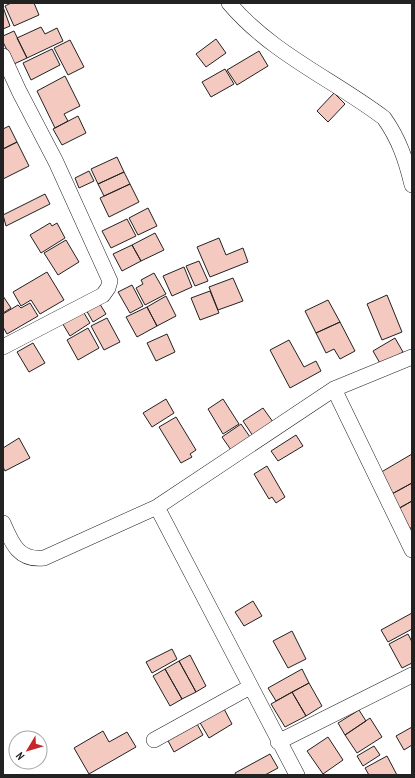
<svg xmlns="http://www.w3.org/2000/svg" width="415" height="778" viewBox="0 0 415 778" font-family="'PT Sans Narrow',sans-serif">
<style>
.building{fill:#f3c9c0;stroke:#222}
.lines{fill:none;stroke-linecap:round;stroke-linejoin:round}
.street-casing{stroke:#222;stroke-width:16}
.street{stroke:#fff;stroke-width:15}
</style>
<rect width="100%" height="100%" fill="#fff"/>
<path class="building" d="M11,3H34L39,15L14,26L5,6Z
M3,7L10,26L3,29Z
M41,27L45,34L57,28L63,41L27,58L17,38Z
M14,31L27,58L14,64L3,42V36Z
M216,39L226,53L206,67L196,54Z
M70,40L84,67L68,75L54,48Z
M52,49L60,65L31,80L23,63Z
M259,51L268,66L237,85L227,70Z
M225,69L234,84L211,97L202,82Z
M65,76L80,106L64,114L68,121L55,128L37,91Z
M334,93L345,104L328,122L317,111Z
M78,116L86,133L62,145L53,129Z
M9,126L17,142L3,149V129Z
M17,142L29,166L3,179V149Z
M117,157L124,172L98,184L91,169Z
M89,171L94,181L79,188L75,178Z
M124,172L130,184L104,196L98,184Z
M130,184L139,202L109,217L100,198Z
M45,194L50,204L6,226L3,215Z
M148,208L157,226L138,235L129,218Z
M127,219L136,236L111,248L102,231Z
M50,223L52,226L57,223L65,238L41,253L30,235Z
M155,233L164,250L141,261L132,245Z
M219,238L226,255L243,248L248,262L210,277L197,247Z
M66,240L79,262L58,275L44,253Z
M132,245L141,261L122,271L113,254Z
M199,261L208,281L195,286L186,266Z
M184,267L192,287L172,296L163,276Z
M47,272L64,300L40,314L31,300L21,306L13,292Z
M154,273L166,294L145,305L136,288L143,284L141,280Z
M233,278L243,301L218,310L209,287Z
M132,285L143,306L130,313L118,292Z
M210,291L219,313L200,320L191,298Z
M387,295L402,332L382,340L367,304Z
M3,296L11,308L3,313Z
M166,296L176,316L157,326L147,307Z
M328,300L340,322L316,333L305,311Z
M98,301L106,314L93,322L85,308Z
M30,303L38,316L7,334L3,327V314L18,305L21,308Z
M147,307L157,326L137,337L126,317Z
M81,308L90,323L70,336L61,321Z
M107,318L120,342L104,350L91,326Z
M340,322L355,351L340,359L334,349L326,353L316,333Z
M88,328L99,348L78,360L67,340Z
M167,334L175,352L156,361L147,343Z
M395,338L403,352L381,365L373,351Z
M289,340L304,367L316,361L321,371L290,388L270,350Z
M33,343L45,363L29,372L17,352Z
M166,399L174,413L152,427L143,413Z
M223,399L239,424L223,434L208,409Z
M263,408L273,422L253,436L243,421Z
M176,417L196,450L190,454L192,457L181,463L159,427Z
M241,424L250,437L231,450L222,437Z
M296,435L303,446L278,461L271,451Z
M19,438L30,458L5,471L3,467V448Z
M412,454V483L390,495L378,474Z
M267,466L285,497L276,503L272,497L269,499L254,474Z
M412,483V501L398,509L390,495Z
M412,501V527L406,531L394,511Z
M253,601L262,616L244,626L235,612Z
M412,613V629L388,642L381,630Z
M292,631L306,659L288,668L273,641Z
M408,634L412,642V663L402,668L389,644Z
M172,649L177,659L152,673L146,662Z
M190,655L206,686L196,692L179,661Z
M179,661L196,692L182,699L165,669Z
M165,669L182,699L170,706L153,676Z
M302,669L309,683L276,701L268,688Z
M309,683L322,706L306,716L292,692Z
M292,692L306,716L285,727L271,704Z
M223,707L232,724L209,738L199,721Z
M359,710L366,721L345,735L338,723Z
M370,718L382,737L357,753L345,735Z
M196,722L203,735L174,752L167,739Z
M412,727V745L404,750L396,736Z
M103,731L109,742L127,732L136,747L89,774L74,748Z
M328,737L343,760L323,774L307,751Z
M374,746L380,755L363,766L357,756Z
M270,754L278,768L265,775H236L235,773Z
M387,756L397,775H369L365,768Z"/>
<g class="lines">
<g class="street-casing">
<path id="street" d="M229,3C271,53 334,80 384,118C399,139 406,160 412,185
M3,56L19,91L56,162L110,281L108,288L103,295L3,347
M334,389L412,550
M157,507L297,775
M3,523C12,544 19,561 44,558L157,507L334,389L412,357
M154,740L250,687
M278,742L412,675"/>
</g>
<use href="#street" class="street"/>
</g>
<rect width="415" height="778" fill="none" stroke="#222222" stroke-width="8"/>
<g transform="translate(28 750) rotate(232)"><circle r="19" fill="#ffffff" stroke="#a7a7a7"/>
<path d="M0-3L7 15L0 10L-7 15Z" fill="#c62828"/>
<text y="-6" font-size="11" font-weight="bold" text-anchor="middle" fill="#222222">N</text>
</g>
</svg>
